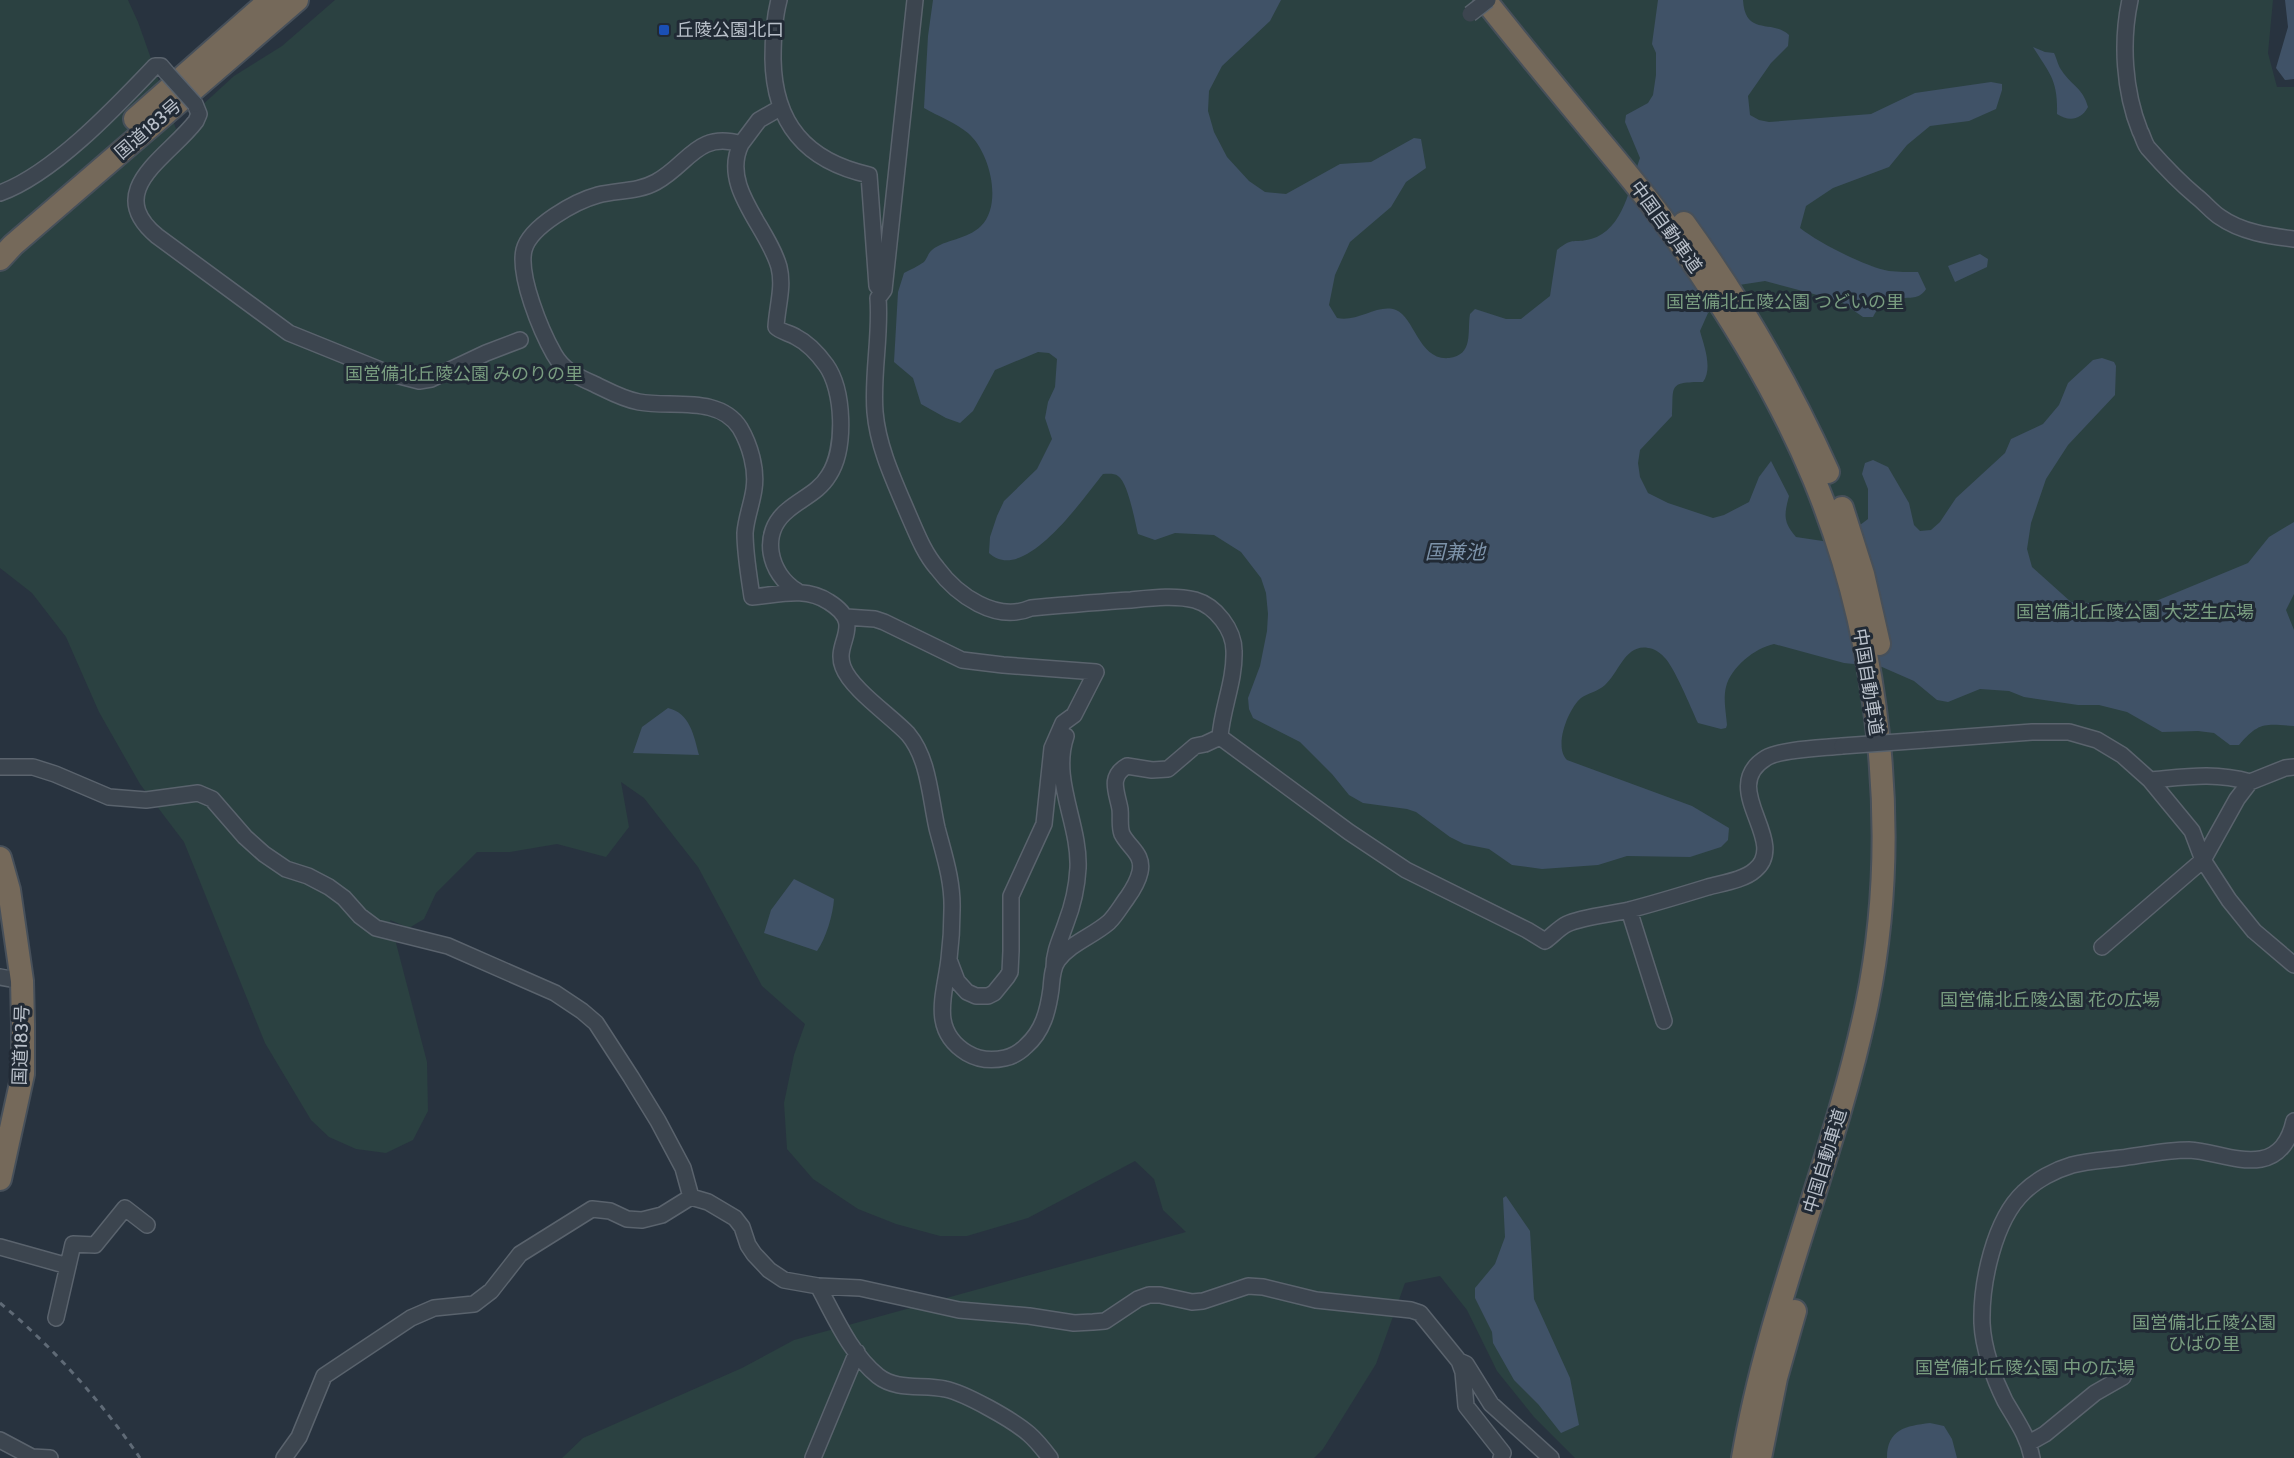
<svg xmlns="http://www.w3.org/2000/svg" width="2294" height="1458" viewBox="0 0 2294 1458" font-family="Cabin,'Noto Sans JP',sans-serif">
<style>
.green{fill:#2b4141}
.water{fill:#405267}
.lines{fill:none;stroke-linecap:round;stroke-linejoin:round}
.minor-casing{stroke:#5a636d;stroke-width:18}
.highway-casing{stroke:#47505a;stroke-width:26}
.minor{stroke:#3c454f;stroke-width:15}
.highway{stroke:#75695a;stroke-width:22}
.rail{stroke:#5f6a76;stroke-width:3;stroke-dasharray:6 6;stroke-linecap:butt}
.minor-bridge-casing{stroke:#5a636d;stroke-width:18;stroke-linecap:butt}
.minor-bridge{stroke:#3c454f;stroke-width:15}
.transit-dot{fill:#1a4fb4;stroke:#212a35;stroke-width:2}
.labels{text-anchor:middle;stroke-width:6;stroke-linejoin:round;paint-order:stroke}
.poi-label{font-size:18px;fill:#b9c0ca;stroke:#212a35;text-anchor:start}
.street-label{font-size:18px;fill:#b9c0ca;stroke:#212a35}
.park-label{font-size:18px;fill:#799d80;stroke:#212a35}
.water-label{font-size:20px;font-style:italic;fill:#7d93aa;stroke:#212a35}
</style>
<rect width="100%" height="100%" fill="#28333f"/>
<path class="green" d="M0,0H128L138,22L176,129L234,76L282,46L335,0H2273L2268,53L2277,87H2294V1458H1575L1534,1417L1497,1371L1467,1310L1440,1276L1405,1283L1376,1364L1323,1449L1314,1458H562L583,1438L742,1368L794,1340L1186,1232L1163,1210L1154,1179L1135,1161L1028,1218L967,1236H940L896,1224L858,1209L813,1179L787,1149L784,1103L794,1055L805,1024L762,986L698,867L644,798L621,782L629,827L606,857L557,844L510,852H477L436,893L424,919L409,928L390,920L427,1062L428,1111L413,1140L386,1153L356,1149L329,1137L311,1120L265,1043L184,842L140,784L99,712L66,637L32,593L0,568Z"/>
<path class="water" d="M933,0H1281L1270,21L1222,66L1209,91L1208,111L1214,132L1227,157L1249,181L1265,192L1286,194L1340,164L1371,162L1414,138L1421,139L1426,168L1406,182L1391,207L1350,242L1335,275L1329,305L1337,318C1357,323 1378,303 1396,310C1415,318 1419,361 1449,358C1474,355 1467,332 1470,314L1475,309L1506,319H1521L1550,296L1557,250C1574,236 1573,244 1591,239C1624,230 1630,185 1640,158L1625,122L1626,115L1648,103L1653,95L1656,75V53L1652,44L1658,0H1743C1745,37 1773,19 1789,35L1788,46L1771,63L1748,96L1750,115L1759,120L1769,122L1871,114L1915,93L1991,82L2002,84V90L1996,109L1969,121L1930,126L1907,145L1889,167L1833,188L1806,206L1800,228C1819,243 1866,267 1889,271C1898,272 1908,272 1918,272L1926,289C1915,308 1890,285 1873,317H1863L1840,301L1765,281L1739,285L1708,313L1700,331C1704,346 1713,368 1703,382C1667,382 1674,386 1672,416L1640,450L1638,463L1640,477L1648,493L1668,503L1713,518L1724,515L1749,502L1759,477L1771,461L1789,496C1784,515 1783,522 1796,537L1836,543L1868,519V489L1862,474L1865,463L1873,460L1888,467L1909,503L1914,525L1920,531L1931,530L1940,522L1956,498L2005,453L2011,439L2043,424L2059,405L2068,383L2093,360L2102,358L2114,362L2116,366L2115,395L2068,445L2046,479L2031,523L2027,549L2032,567L2071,602L2109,604L2156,601L2248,563L2269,537L2294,522V594L2286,610L2294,630V726C2264,724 2259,722 2239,745H2230L2214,733L2198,731L2162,732L2127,712L2099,705H2078L2024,697L2009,691L1980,689L1948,702L1937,700L1914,681L1882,667L1844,663L1774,644C1755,648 1731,667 1726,687C1723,699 1726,712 1727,725L1726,728L1721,729L1698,723C1691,708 1674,666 1664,657C1661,653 1653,648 1648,648C1625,644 1619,673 1605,685C1599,691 1588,693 1581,698C1569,708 1553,746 1567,760L1692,806L1729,828L1728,840L1721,847L1690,857L1627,856L1598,865L1542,869L1512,865L1489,849L1464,844L1450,837L1416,812L1407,809L1363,803L1349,795L1332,774L1300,742L1253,718L1249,709L1248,698L1260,666L1267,631L1268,614L1266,593L1261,578L1241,552L1214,535L1175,533L1155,540L1138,534C1135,522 1128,482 1118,476C1114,473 1108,474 1103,474C1084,497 1024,586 989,553L990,537L997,516L1004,501L1037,469L1052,439L1045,418L1048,402L1055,387L1057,359L1049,353L1038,352L995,370L973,411L960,423L946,418L921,404L913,378L894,362L898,292L904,273C910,270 918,266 924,262C927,259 928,253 932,250C945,239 967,240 981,226C1003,204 990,152 968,133C956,123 938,116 924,108L928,36Z
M2285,0H2294V79L2285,80L2276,68L2288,27Z
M2033,47L2045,52L2054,53C2057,59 2058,66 2062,71C2072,86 2083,88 2088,107C2081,120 2069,122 2057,114C2058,80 2050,74 2033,47Z
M1980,254L1988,259L1987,267L1955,282L1948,266Z
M668,708C690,713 694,736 699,755L633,753L642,727Z
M794,879L834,899C833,915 826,938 817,951L764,933L771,910Z
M1506,1196L1530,1231L1534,1299L1570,1378L1579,1425L1561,1433L1538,1404L1514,1380L1493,1343L1492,1332L1475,1298V1288L1495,1264L1505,1237L1503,1198Z
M1930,1423L1944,1426L1952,1439L1957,1458H1887C1887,1429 1906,1426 1930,1423Z"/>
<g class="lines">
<g class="minor-casing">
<path id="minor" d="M779,0C774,19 773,39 773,59C774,124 806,161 869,175L877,286
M915,0L884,290L878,298C881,336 872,374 875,412C878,448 895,483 909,516C917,534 924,553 937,568C957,595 996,623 1031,608C1064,605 1098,602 1131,600C1151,598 1175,595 1195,600C1216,606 1234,630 1234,651C1235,681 1222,708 1220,737
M2130,0C2121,42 2124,91 2140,131C2143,136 2144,143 2148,148C2163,165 2178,181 2196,196C2204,202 2213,213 2220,217C2241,232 2269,236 2294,239
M195,104L199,114L196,121C169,157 102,190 157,236L289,333L388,373L419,381L431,379L486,353L520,340
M780,108L759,120L741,144C697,131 689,164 656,182C638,192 617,190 598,195C576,201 530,226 524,250C518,276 541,331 554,354C563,370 576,376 592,383C607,390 622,399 639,402C671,408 719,395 740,428C750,445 757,469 754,489C752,504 746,518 745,533C745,554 749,576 752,597C778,595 805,586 829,602C866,625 833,642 843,667C851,689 891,716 908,734C929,759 930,797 937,828C944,855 953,881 952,910C952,926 951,943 949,959C945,994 929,1030 967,1053C979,1060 992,1061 1005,1058C1014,1056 1020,1052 1026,1046C1043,1031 1048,1011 1051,989C1052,979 1052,968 1058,960C1071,943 1093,936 1109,922C1116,915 1121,906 1127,898C1132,891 1138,881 1140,872C1144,854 1129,848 1122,834C1119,826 1121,818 1120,809C1117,792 1108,777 1127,766L1152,770L1168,769L1195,746L1205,744L1220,737
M741,144C720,187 768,227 779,267C784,287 777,307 776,327C781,332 790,333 796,337C808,343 818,354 826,365C844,390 846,449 829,475C819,492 802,498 788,510C759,533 769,574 797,591
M0,193C53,174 116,107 155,66H161L167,73
M846,617L875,619L884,622L962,660L1003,665L1096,672L1074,715L1063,723L1052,748L1044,824L1011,896V951L1010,972L1007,977L994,993L988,996H976L967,992L957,981L949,960
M1220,737L1349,832L1406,870L1527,930L1545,941C1552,936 1559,928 1567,924C1581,917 1612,914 1629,910C1656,903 1682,895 1708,887C1723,883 1744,880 1755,870C1790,841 1717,788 1766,758C1780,749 1824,748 1842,746
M1925,740L2032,732H2069L2097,740L2122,755L2150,780L2192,831L2203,860L2229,900L2254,931L2294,965
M0,767H33L55,774L109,797L146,800L198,793L212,799L245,837L264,854L286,869L308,876L329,887L344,898L360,916L376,928L448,946L555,993L582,1011L596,1023L631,1077L658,1121L683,1168L691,1197
M2250,782L2285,768L2294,767
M1629,910L1664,1021
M2102,947L2203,860L2237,799L2250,782C2215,772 2185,777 2150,780
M1054,967C1054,951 1061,938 1066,923C1073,905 1077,887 1078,868C1080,824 1051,780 1066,736
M0,977L22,981
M0,1247L68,1266
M818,1286C835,1317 850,1353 878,1376C897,1391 923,1384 945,1389C965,1393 1013,1420 1029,1434C1037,1441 1044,1450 1050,1458
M56,1318L73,1244L95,1245L125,1208L147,1225
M0,1440L32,1457L50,1458
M2029,1443L2045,1434L2095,1393L2123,1377
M284,1458L299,1437L324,1376L411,1318L434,1308L474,1304L491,1291L520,1254L592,1209L610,1211L627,1219L642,1220L662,1215L691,1197L708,1202L735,1218L742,1227L748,1245L754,1254L769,1270L784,1280L818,1286L860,1288L959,1310L1029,1316L1074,1323L1093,1322L1105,1321L1138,1299L1149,1295H1160L1192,1302L1203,1301L1248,1286L1263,1287L1316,1300L1411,1310L1420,1313L1459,1361
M813,1458L857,1352
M1501,1458L1503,1453L1466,1406L1463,1372L1459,1361L1466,1364L1491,1404L1551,1458
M2032,1458C2028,1436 2016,1420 2005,1401C1994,1379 1983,1348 1982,1323C1981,1283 1994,1220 2024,1192C2036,1180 2055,1170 2072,1165C2087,1161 2105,1160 2121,1158C2143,1155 2167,1150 2189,1150C2212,1151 2237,1163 2261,1159C2280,1156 2290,1139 2294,1121"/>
</g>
<g class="highway-casing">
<path id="highway" d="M1485,0C1518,42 1552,83 1586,124C1613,157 1641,189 1666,224C1723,304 1776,388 1814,479C1880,640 1902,833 1867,1004C1835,1158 1769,1303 1743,1458
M135,119L270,0
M1684,223C1741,302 1788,383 1828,472
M0,259L13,245L297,0
M1842,508L1863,574L1879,644
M0,858L9,890L22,981L23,1024V1074L0,1179
M1760,1458L1776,1378L1795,1311"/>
</g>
<use href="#minor" class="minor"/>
<use href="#highway" class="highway"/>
<path class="rail" d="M0,1303C54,1348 100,1400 140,1458"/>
<g class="minor-bridge-casing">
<path id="minor-bridge" d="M1470,14L1488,0
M167,73L195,104
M1842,746L1925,740"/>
</g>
<use href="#minor-bridge" class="minor-bridge"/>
</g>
<rect class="transit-dot" x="658" y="24" width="12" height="12" rx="3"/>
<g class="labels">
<g class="poi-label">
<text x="676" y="36">丘陵公園北口</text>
</g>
<g class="street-label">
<text transform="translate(148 129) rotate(-41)" y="6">国道183号</text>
<text transform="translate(1666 227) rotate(54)" y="6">中国自動車道</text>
<text transform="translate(1868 682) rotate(81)" y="6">中国自動車道</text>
<text transform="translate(21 1045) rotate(-88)" y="6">国道183号</text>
<text transform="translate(1825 1161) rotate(-73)" y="6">中国自動車道</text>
</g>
<g class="park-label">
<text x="1785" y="308">国営備北丘陵公園 つどいの里</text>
<text x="464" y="380">国営備北丘陵公園 みのりの里</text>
<text x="2135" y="618">国営備北丘陵公園 大芝生広場</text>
<text x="2050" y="1006">国営備北丘陵公園 花の広場</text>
<text x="2204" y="1329">国営備北丘陵公園<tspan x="2204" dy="21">ひばの里</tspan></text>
<text x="2025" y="1374">国営備北丘陵公園 中の広場</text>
</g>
<g class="water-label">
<text x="1455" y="559">国兼池</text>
</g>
</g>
</svg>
